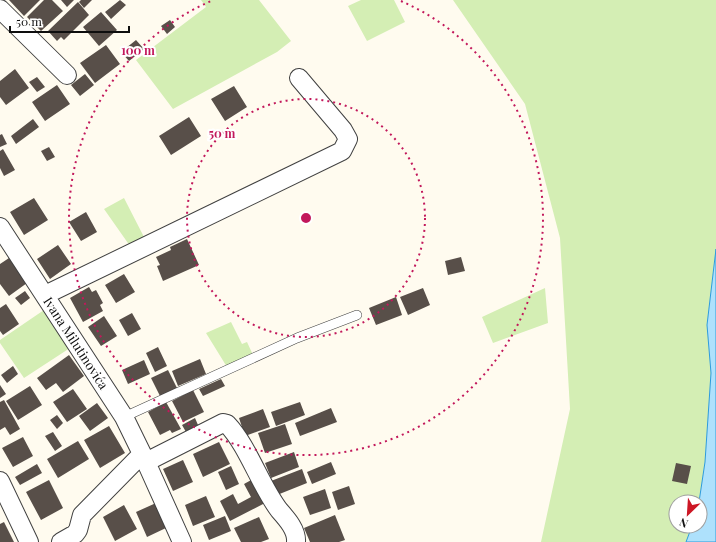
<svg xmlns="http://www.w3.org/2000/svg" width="716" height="542" viewBox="0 0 716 542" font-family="'Playfair Display',serif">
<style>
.green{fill:#d4eeb4}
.water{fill:#aee1fc;stroke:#2d9bdb}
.building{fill:#584f49}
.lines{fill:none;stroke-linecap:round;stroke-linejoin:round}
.service-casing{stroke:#414141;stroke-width:10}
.minor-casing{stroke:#414141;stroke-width:20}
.service{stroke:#fff;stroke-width:9}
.minor{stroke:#fff;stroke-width:18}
.ring{fill:none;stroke:#c2185b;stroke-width:2;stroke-dasharray:2 4}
.labels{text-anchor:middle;stroke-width:4;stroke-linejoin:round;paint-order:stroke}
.street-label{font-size:13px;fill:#0e0e0e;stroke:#fff}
.centre{fill:#c2185b;stroke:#fff;stroke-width:2}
.ring-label{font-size:12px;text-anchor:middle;font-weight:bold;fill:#c2185b;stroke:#fff;stroke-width:4;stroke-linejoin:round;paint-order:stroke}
</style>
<rect width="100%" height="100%" fill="#fffbef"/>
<path class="green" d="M201,0H259L291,41L277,52L173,109L136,60L206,7Z
M361,0H394L405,22L367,41L348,6Z
M453,0H716V249L707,325L711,373L705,462L699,502H676V526H692L686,542H541L570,409L560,238L525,104Z
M124,198L145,239L130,246L104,209Z
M545,288L548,323L493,343L482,317Z
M44,310L70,348L24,378L0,343V340Z
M231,322L242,344L247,342L253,355L227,367L206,333Z"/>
<path class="water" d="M716,249V542H686L692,526H700L699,502L705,462L711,373L707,325Z"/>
<path class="building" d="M9,0H40L24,16Z
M44,0H52L63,11L41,31L27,17Z
M61,0H74L67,7Z
M81,0H92L84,8L79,2Z
M120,0L126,5L111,19L105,12Z
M78,2L89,15L64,40L61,37L57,41L48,31Z
M101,12L117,30L99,46L83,27Z
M170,20L175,27L167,34L161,26Z
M136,40L144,49L129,61L121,52Z
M106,45L120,64L95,83L80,63Z
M15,69L29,88L6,105L0,97V81Z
M85,74L94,85L80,96L71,85Z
M37,77L45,87L37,92L29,82Z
M57,85L70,104L45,121L32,102Z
M234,86L247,107L225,121L211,99Z
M189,117L201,136L171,155L159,136Z
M33,119L39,127L16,144L11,136Z
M2,134L7,144L0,147V135Z
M49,147L55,157L47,161L41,151Z
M3,149L15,170L4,176L0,168V151Z
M34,198L48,220L24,235L10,212Z
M86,212L97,232L81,241L69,222Z
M187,239L199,265L163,281L157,266L160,265L156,257L171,250L170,247Z
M58,245L71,264L50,279L37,259Z
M461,257L465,271L448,275L445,261Z
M9,258L27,283L9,296L0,284V264Z
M124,274L135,292L116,303L105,285Z
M89,287L92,292L96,290L103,303L100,305L103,311L83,322L70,298Z
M423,288L430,305L408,315L400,297Z
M25,291L30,298L21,305L15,298Z
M396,297L402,315L376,325L369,308Z
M6,304L19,324L3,335L0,331V308Z
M132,313L141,329L128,336L119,320Z
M104,316L117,336L101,346L88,327Z
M158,347L167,366L155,372L146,353Z
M69,355L84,376L63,392L56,383L46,390L37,378Z
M200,359L206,374L178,386L172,371Z
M144,360L150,374L128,384L122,370Z
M13,366L18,374L7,383L1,375Z
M168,370L177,388L160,396L151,378Z
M221,379L225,386L203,396L199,389Z
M0,385L6,394L0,398Z
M30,386L42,405L18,420L6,401Z
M73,389L87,409L67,422L53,402Z
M193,390L204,412L183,422L172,401Z
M4,400L20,429L10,435L5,427L0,430V402Z
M166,402L181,429L172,433L170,430L160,435L148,412Z
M300,402L305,415L276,426L271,412Z
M97,403L108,418L90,431L79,416Z
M331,408L337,422L300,436L295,423Z
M263,409L270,427L245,436L239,418Z
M57,415L63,423L57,429L50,420Z
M195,418L198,425L186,432L182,425Z
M285,424L292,444L265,453L258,433Z
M109,426L125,453L100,468L84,440Z
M53,432L62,446L55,451L45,436Z
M23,437L33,456L13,467L2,448Z
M78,441L89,459L58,478L47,459Z
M219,442L230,464L203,477L193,454Z
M294,452L299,467L271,478L265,463Z
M183,460L193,482L173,491L163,469Z
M331,462L336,474L312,484L307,472Z
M676,463L691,466L687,484L672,481Z
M37,464L42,473L20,485L15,477Z
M231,466L239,484L226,490L218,472Z
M302,469L307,483L277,495L271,481Z
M253,479L265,503L230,521L220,501L233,494L238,504L251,497L244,484Z
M49,480L63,508L41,520L26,492Z
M349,486L355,504L338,510L332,492Z
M325,489L331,508L310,515L303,497Z
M206,496L215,517L193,526L185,505Z
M156,503L168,527L147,537L136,512Z
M124,505L137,529L115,541L103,517Z
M335,515L345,540L339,542H310L304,528Z
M225,516L231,531L209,540L203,525Z
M259,517L269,539L261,542H241L234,528Z
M4,522L14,542H0V524Z"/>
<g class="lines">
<g class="service-casing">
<path id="service" d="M124,417L297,338L357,315"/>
</g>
<g class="minor-casing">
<path id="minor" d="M0,9L67,75
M0,227L124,417L146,462L182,542
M45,295L342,151L348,139L343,130L299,78
M146,462L223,423L227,424C248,446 260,485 279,510C287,519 297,530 296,542
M0,481L29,542
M61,542L75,534L78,530L82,515L142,454"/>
</g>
<use href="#service" class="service"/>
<use href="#minor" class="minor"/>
</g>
<g class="ring">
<circle cx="306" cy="218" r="119"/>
<path d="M401 1A237 237 0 1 1 211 1"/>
</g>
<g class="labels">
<g class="street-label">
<text transform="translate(76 343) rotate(57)" y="5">Ivana Milutinovića</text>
</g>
</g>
<circle cx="306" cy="218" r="6" class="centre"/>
<g class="ring-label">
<text x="138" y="55">100 m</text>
<text x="222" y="138">50 m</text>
</g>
<g transform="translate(688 514) rotate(205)"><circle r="19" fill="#ffffff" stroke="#9f9f9f"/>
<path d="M0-3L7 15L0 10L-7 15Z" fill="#cd1725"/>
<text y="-6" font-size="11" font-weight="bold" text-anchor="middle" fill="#0e0e0e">N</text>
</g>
<path d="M10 26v6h119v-6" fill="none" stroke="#0e0e0e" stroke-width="2"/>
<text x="16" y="26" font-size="12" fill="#0e0e0e" stroke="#ffffff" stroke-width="3" paint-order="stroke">50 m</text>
</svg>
